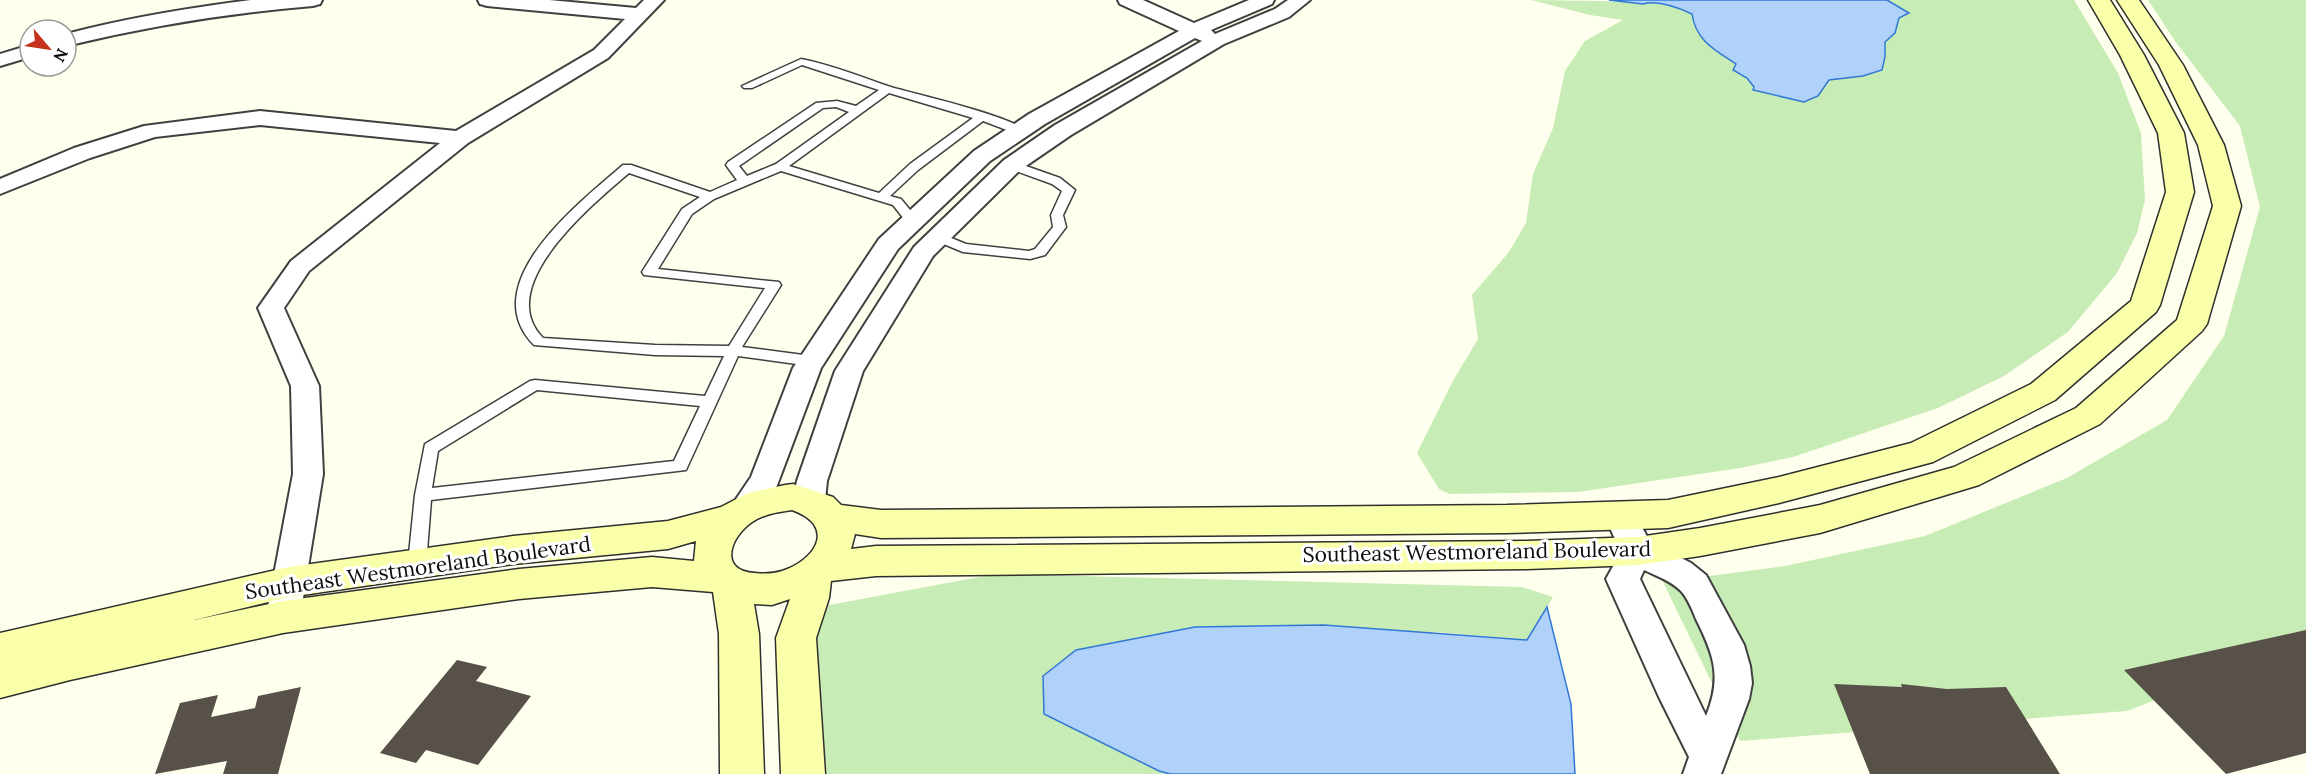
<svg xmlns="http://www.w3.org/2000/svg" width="2306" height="774" viewBox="0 0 2306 774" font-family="Lora,serif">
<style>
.green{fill:#c8ecb5}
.water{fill:#afd1fa;stroke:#3278d5;stroke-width:1.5}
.building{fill:#575149}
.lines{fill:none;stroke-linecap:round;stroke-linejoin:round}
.lane-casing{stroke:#404040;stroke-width:3}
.street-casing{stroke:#404040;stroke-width:4}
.secondary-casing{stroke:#2f2f2f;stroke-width:3}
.lane{fill:#fff;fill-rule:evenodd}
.street{fill:#fff;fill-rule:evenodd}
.secondary{fill:#faffa9;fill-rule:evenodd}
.labels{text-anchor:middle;stroke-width:6;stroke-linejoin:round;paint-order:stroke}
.street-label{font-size:21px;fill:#0d0d0d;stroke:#fff}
</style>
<rect width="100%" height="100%" fill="#ffe"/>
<path class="green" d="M1531,0L1667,2L1693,14L1721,54L1736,64L1733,70L1747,78L1754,87L1753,90L1804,102L1829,80L1845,78L1885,57L1884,42L1895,33L1899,18L1909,13L1887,0H2074L2118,73L2141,133L2145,200L2137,233L2117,273L2068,332L2004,376L1938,408L1793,457L1740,468L1578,492L1450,494L1439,489L1417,453L1454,379L1478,339L1472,295L1509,252L1526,223L1533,174L1553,128L1565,71L1585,41L1623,20L1590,15Z
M2148,0H2306V642L2127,711L1740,741L1663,582L1785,566L1925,536L2067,478L2167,420L2224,336L2260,207L2240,126L2175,41Z
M995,574L1522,587L1553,597L1528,640L1436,632L1044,714L1159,771L1170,774H823L814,638L824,606Z"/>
<path class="water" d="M1609,0H1887L1909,13L1899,18L1895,33L1885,42V57L1882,70L1863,76L1829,80L1818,96L1804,102L1753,90L1754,87L1747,78L1733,70L1736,64C1715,50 1696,41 1692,14C1679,8 1657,0 1643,4Z
M1547,607L1571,704L1575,774H1170L1159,771L1044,714L1043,676L1076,650L1195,627L1324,625L1527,640Z"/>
<path class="building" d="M2306,630V753L2226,774L2124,670Z
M457,660L487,667L476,681L531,696L478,765L426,750L416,763L380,753Z
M1834,684L1902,687L1901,684L1947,689L2006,687L2060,774H1870Z
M301,687L278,774H223L227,761L155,774L180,703L218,695L211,717L255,708L258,696Z"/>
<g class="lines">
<g class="lane-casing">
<path id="lane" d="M801,59C833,65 863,78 894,88C920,95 1010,116 1026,131L1020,135L983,121L918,170L890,196L901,199L919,221L918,224H908L893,205L781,171L714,199L692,214L658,269L779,282L781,285L742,347L811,356L816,358L818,361L816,364L811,366L738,356L686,470L431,500L426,564L423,569L417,571L411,569L408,564L415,495L425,444L530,381L535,380L705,396L724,356L655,355L534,345C474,284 579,203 623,165H631L710,192L737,180L726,165L728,162L816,103L837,101L856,106L879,90L802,65L752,88H744L742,86ZM889,93L973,118L910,164L879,193L789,166ZM836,107L849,112L776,164L747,176L739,166L823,108ZM629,173L700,197L682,209L642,272L644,275L765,288L729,346L655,345L543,338C492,286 593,204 629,173ZM537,390L700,406L674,461L432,488L438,451Z
M1012,161L1060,178L1075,190L1063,215L1066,227L1045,255L1030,259L963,252L934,240L932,237L939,233L966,244L1029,251L1035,249L1053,227L1051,215L1062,191L1052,184L1008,168L1006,165Z"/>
</g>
<g class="street-casing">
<path id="street" d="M251,0H322L320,4L313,6C229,13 148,26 66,46V34C127,18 188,8 251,0Z
M478,0H549L636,8L644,0H664L608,58L468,143L309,271L284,308L319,386L323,474L300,617L295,627L283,631L271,627L266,617L293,474L291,386L258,308L291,261L440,143L260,125L155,137L90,158L0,194V179L74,148L144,126L260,111L456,131L594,50L625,19L487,6L480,4Z
M1118,0H1143L1194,23L1249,0H1274L1272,4L1211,30L1215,34L1275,9L1288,0H1310L1289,17L1224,44L1071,135L1020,170L933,256L863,371L827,481L825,500L820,508L809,511L798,508L793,500L797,481L835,371L914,247L1004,160L1055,125L1202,41L1195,38L1045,124L990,161L898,249L821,368L776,488L757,516L746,520L735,516L730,508L751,477L793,368L879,239L974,151L1029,114L1179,31L1120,4Z
M30,45V57L0,66V54Z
M1620,503L1631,507L1650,542L1691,563L1706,575L1744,645L1750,666L1752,683L1749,699L1721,774H1683L1689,757L1659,697L1606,579L1621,552L1604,515L1609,507ZM1644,570C1657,576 1671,581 1681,591C1688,599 1692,609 1696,619C1714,655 1722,677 1706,716L1640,579Z"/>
</g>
<g class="secondary-casing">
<path id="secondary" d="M2088,0H2110L2144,55L2184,133L2194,192L2160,305L2156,312L2055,400L1933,462L1779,503L1668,528L1507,533L881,538L855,534L851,549L876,546L1527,541L1638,537L1700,528L1820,505L1954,467L2076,408L2177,320L2213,206L2198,145L2159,65L2117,0H2139L2183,65L2224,145L2241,206L2207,324L2202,331L2100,424L1979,485L1820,533L1700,556L1638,565L1527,569L876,576L831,581L829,598L816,638L825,774H781L776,638L790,599L772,605L754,604L759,634L764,774H720L719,634L713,592L652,587L519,599L283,633L70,680L0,698V633L289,567L513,536L668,521L721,507L748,493L785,485L793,484L833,497L841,505L881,510L1507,505L1668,500L1779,477L1911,443L2031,384L2131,301L2166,192L2158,133L2120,55ZM792,510C837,526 816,560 782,571C773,574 764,574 755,573C718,571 730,537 752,522C764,514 778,512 792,510ZM696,541L694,561L652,557L519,569L283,601L194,620L289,597L513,564L668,549Z"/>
</g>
<use href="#lane" class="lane"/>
<use href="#street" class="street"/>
<use href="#secondary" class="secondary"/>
</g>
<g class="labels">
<g class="street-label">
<text transform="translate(1477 552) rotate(-1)" y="7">Southeast Westmoreland Boulevard</text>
<text transform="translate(418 568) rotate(-8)" y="7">Southeast Westmoreland Boulevard</text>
</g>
</g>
<g transform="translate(48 48) rotate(119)"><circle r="28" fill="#ffffff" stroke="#9e9e9e" stroke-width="1.5"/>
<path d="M0-4.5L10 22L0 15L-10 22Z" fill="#c6321d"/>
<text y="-9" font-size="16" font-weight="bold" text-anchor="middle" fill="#0d0d0d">N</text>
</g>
</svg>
